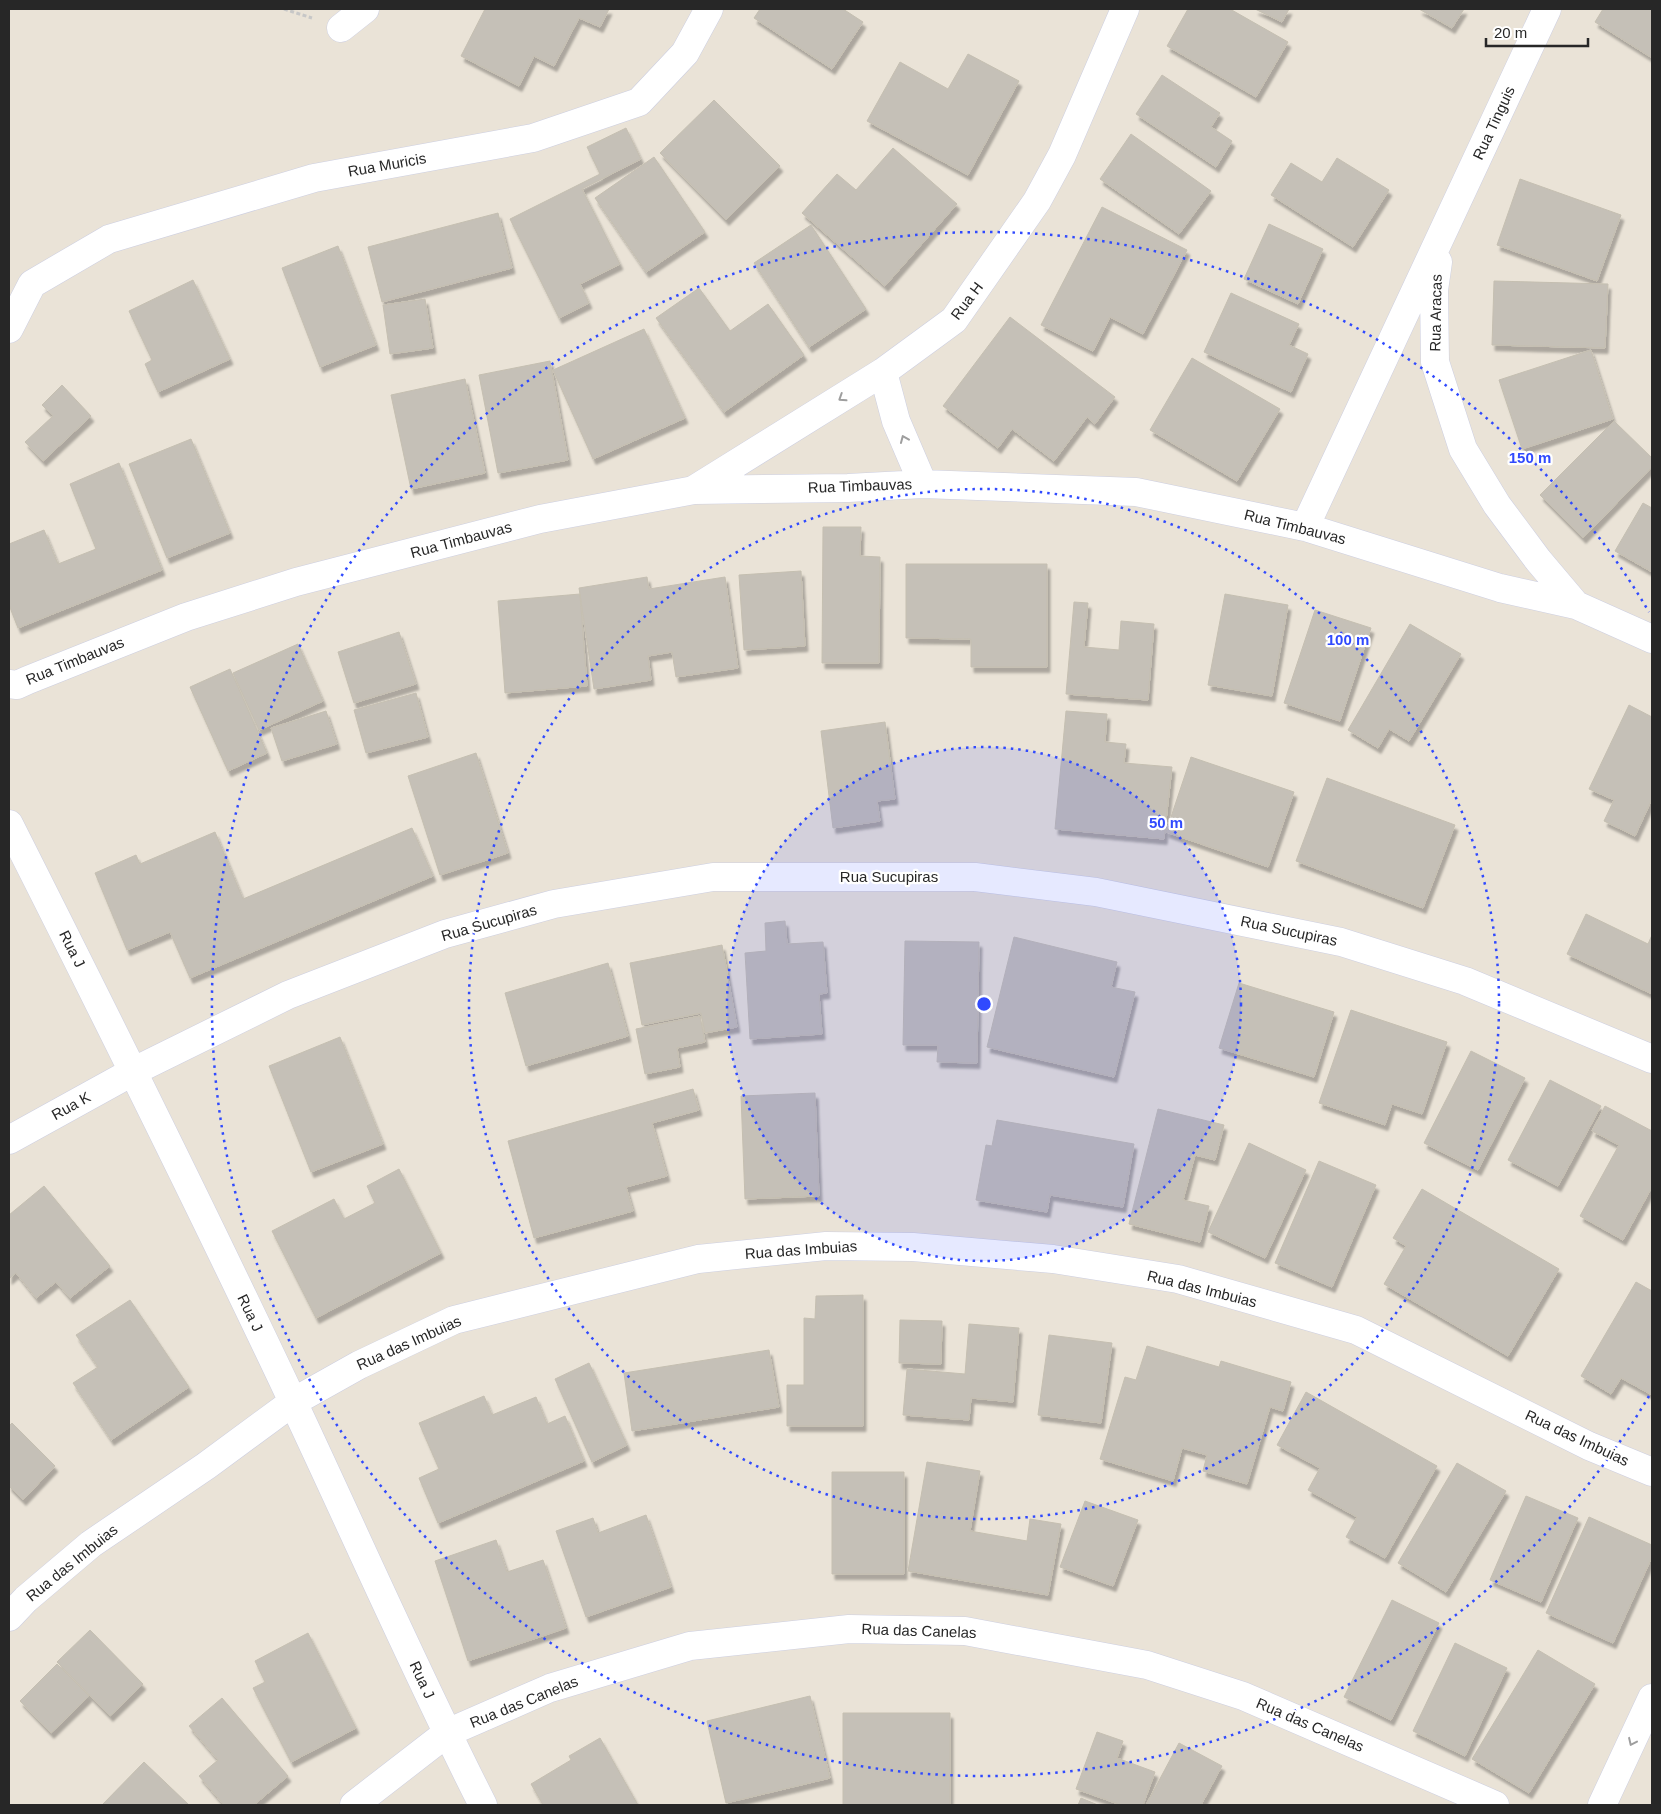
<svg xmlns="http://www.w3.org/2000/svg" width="1661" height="1814" viewBox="0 0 1661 1814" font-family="Helvetica,sans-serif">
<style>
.building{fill:#c5c0b7;stroke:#c5bfb1;filter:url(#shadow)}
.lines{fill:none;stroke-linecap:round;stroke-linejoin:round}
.street-casing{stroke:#cdcfe1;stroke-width:29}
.path{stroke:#c7c7c7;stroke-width:3;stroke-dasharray:4 2.5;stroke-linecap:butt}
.street{stroke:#fff;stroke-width:28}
.oneway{stroke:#9e9e9e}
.ring{fill:none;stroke:#304afe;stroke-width:2.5;stroke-dasharray:2.5 5}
.labels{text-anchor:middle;stroke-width:4.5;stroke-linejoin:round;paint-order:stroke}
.street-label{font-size:15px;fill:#272727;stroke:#fff}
.centre{fill:#304afe;stroke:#fff;stroke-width:2.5}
.ring-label{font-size:15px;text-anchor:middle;font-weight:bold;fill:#304afe;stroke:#fff;stroke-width:4.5;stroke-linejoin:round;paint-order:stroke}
</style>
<defs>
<filter id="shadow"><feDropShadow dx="3" dy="5.5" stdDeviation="1" flood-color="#0004"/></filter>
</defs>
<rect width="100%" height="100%" fill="#eae3d7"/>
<path class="building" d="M485,9H609L600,27L579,18L554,66L534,56L519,86L461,56Z
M760,9H843L863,22L832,69L754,18Z
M1188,9H1230L1288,42L1256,97L1167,46Z
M1255,9H1289L1282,22Z
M1419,9H1464L1452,28Z
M1603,9H1652V58L1595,22Z
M968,54L1019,81L968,175L867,121L900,62L948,89Z
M1162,75L1220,113L1211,127L1232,141L1216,167L1136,114Z
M714,100L780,166L726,220L660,153Z
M626,128L641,159L582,189L620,264L580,284L589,303L559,318L510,219L600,174L587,147Z
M1131,134L1211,191L1179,234L1100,179Z
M893,148L957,204L885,286L802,213L837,174L856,190Z
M654,157L705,232L646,272L595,198Z
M1337,158L1389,190L1353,247L1271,195L1291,163L1322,182Z
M1520,179L1621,215L1597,281L1497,245Z
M1102,207L1187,250L1143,334L1110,317L1093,351L1041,325Z
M498,213L512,268L382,302L368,247Z
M1269,224L1323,249L1298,304L1244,279Z
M811,225L866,309L809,347L754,263Z
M338,246L376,345L320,367L282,268Z
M193,280L230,359L158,392L145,364L152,360L129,311Z
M1494,281L1608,284L1605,348L1492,345Z
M699,288L730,331L768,304L804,355L724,412L656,318Z
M1231,293L1299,324L1289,345L1308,354L1291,392L1204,352Z
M425,299L433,348L390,354L383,305Z
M1010,317L1115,397L1095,424L1087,417L1054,461L1012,429L998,448L943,406Z
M644,329L685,418L593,459L553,370Z
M1591,350L1613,419L1522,449L1499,380Z
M1192,358L1280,409L1237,481L1150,430Z
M550,361L568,460L498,473L479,375Z
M465,379L485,473L411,489L391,395Z
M62,385L91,416L43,461L25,442L53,416L42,405Z
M1614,421L1652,458V467L1583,538L1540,495Z
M191,439L230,533L167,558L129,464Z
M119,463L162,570L18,628L9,605V544L44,530L58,564L96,549L70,484Z
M1643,503L1652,508V572L1615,551Z
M823,527H861L860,556L880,557L879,663H822Z
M906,564H1047V667H971V639L906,638Z
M801,571L805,646L744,650L739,575Z
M647,577L649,589L725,577L738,668L676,677L672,652L648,656L651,680L594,689L579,588Z
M580,594L587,686L505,693L498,601Z
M1225,594L1288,605L1272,696L1208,685Z
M1074,602L1088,603L1084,647L1119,650L1121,621L1154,624L1148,700L1066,694Z
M1315,610L1371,628L1340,721L1284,703Z
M1410,624L1461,654L1409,741L1389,729L1378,748L1348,730Z
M399,632L416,684L354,703L338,652Z
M298,644L323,701L259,730L233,673Z
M230,669L267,753L228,771L190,687Z
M416,693L428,737L366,753L354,710Z
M1629,705L1652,717V799L1635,836L1604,821L1614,800L1589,789Z
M326,711L337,744L282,761L271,728Z
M1066,711L1107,714L1105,742L1126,744L1124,763L1172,767L1164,839L1055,829Z
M885,722L895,799L877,801L880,821L833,828L821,731Z
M476,753L508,853L440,875L408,776Z
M1191,757L1294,792L1268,867L1166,832Z
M1327,778L1455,825L1423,908L1296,861Z
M412,828L433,876L190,978L170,932L127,950L95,873L136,855L140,864L215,832L243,899Z
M1586,914L1648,944L1652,935V994L1567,954Z
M785,921L787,944L823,942L827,993L819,994L822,1034L750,1039L745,953L766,951L765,923Z
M1014,937L1117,962L1111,987L1135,992L1114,1077L987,1047Z
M905,941L979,942L977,1063L937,1062L938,1045H903Z
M722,945L737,1027L705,1033L701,1013L642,1025L630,963Z
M608,963L628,1036L526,1066L505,993Z
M1239,983L1334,1012L1314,1077L1219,1048Z
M1351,1010L1447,1042L1422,1114L1392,1104L1385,1125L1319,1103Z
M700,1016L705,1042L677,1048L680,1067L645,1074L636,1029Z
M340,1037L383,1144L311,1172L269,1066Z
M1471,1051L1525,1078L1478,1170L1424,1143Z
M1550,1080L1601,1106L1558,1186L1508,1160Z
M693,1089L699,1110L652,1123L667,1176L626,1187L633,1211L534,1238L508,1141Z
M815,1093L819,1196L745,1199L741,1096Z
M1605,1106L1652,1131V1187L1623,1240L1580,1216L1619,1145L1592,1131Z
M1158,1109L1224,1125L1215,1160L1195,1155L1183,1200L1209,1206L1200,1242L1129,1224Z
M997,1120L1134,1144L1123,1207L1050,1195L1047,1212L976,1200L986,1145L992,1146Z
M1249,1143L1306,1170L1265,1258L1208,1232Z
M1319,1161L1376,1185L1332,1287L1275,1263Z
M399,1169L441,1253L316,1318L272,1231L334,1199L344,1219L375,1203L367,1186Z
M44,1186L110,1266L70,1298L56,1282L36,1298L16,1273L9,1279V1215Z
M1422,1189L1559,1269L1508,1356L1384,1284L1406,1246L1393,1238Z
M1636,1282L1652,1291V1395L1621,1378L1611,1394L1581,1376Z
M863,1295V1426H787V1385H804V1318L815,1319L816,1296Z
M130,1300L189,1387L111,1440L73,1383L98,1367L76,1335Z
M900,1320L942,1321L941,1364L899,1363Z
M969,1324L1019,1328L1013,1402L971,1398L969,1420L903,1415L907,1369L965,1374Z
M1049,1335L1112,1343L1101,1423L1038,1415Z
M1147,1346L1219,1367L1221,1361L1291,1382L1283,1411L1270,1407L1247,1484L1203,1471L1207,1455L1182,1448L1173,1481L1100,1459L1125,1377L1136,1380Z
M769,1350L779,1407L632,1431L624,1373Z
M589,1363L627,1445L592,1462L555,1379Z
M1306,1392L1437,1466L1385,1558L1346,1537L1357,1517L1308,1490L1320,1468L1277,1445Z
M484,1396L492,1415L536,1397L547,1424L565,1416L584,1461L438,1523L419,1478L439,1469L419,1423Z
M12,1423L55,1466L23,1500L9,1486V1426Z
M927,1462L980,1471L970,1531L1027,1541L1030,1519L1061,1524L1048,1595L908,1571Z
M1457,1463L1506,1491L1446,1592L1398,1563Z
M832,1472H904V1574H832Z
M1526,1496L1578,1518L1541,1602L1490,1580Z
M1085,1501L1138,1520L1113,1586L1060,1567Z
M646,1515L671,1587L586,1617L556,1531L593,1518L598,1533Z
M1589,1517L1652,1545V1557L1613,1643L1546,1613Z
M496,1540L507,1572L543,1560L566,1628L468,1661L435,1561Z
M1392,1600L1439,1623L1391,1720L1344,1697Z
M90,1630L143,1684L110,1716L57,1662Z
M308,1633L356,1728L291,1762L253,1688L265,1682L255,1661Z
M1455,1643L1507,1668L1465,1756L1413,1731Z
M1538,1650L1595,1684L1529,1793L1472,1759Z
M57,1664L89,1696L51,1733L20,1701Z
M810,1696L830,1778L726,1803L707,1721Z
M222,1698L288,1776L254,1805H224L199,1776L218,1760L189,1726Z
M843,1713H950V1805H843Z
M1097,1732L1123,1741L1117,1758L1155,1772L1143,1805H1121L1076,1789Z
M600,1738L638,1805H543L531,1784L571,1760L569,1756Z
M1179,1743L1222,1766L1201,1805H1146Z
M144,1762L189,1805H102Z
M1081,1798L1098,1805H1078Z"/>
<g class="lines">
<g class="street-casing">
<path id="street" d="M341,28L365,9
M1438,262L1434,290L1435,362L1463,449L1497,505L1538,560L1576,605
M9,329L32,284L109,239L314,178L533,138L639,102L685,53L709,9
M883,372L896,421L923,484
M695,489L883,372L954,320L1037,201L1062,155L1125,9
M1305,527L1547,9
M9,684L17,685L28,680L186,617L296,582L540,519L694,490L848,488L923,484L1136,492L1305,527L1500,588L1576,605L1652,639
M9,824C106,1016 202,1209 294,1404C357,1538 416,1673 483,1805
M9,1140L134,1071L288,995L445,934L554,904L713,877H975L1096,892L1341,942L1465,981L1652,1059
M9,1617L26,1599L91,1544L206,1466L293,1402L359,1365L454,1320L698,1259L826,1246L913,1247L1053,1259L1178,1279L1356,1330L1589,1446L1652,1472
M354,1805L447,1733L550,1688L690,1646L849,1629L965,1631L1147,1665L1243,1696L1495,1805
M1602,1805L1652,1698"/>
</g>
<path class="path" d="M284,9L312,18"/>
<use href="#street" class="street"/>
</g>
<defs><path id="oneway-chevron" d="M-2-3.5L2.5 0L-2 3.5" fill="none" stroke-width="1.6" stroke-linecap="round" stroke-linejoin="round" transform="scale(1.25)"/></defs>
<g class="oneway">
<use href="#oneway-chevron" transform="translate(842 398) rotate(147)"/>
<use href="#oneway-chevron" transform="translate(904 439) rotate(-113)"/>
<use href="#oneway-chevron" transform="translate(1632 1742) rotate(115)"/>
</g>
<circle cx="984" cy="1004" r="257" fill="#304afe" fill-opacity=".12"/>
<g class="ring">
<circle cx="984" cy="1004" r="257"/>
<circle cx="984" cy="1004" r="515"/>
<path d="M1649 1396A772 772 0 1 1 1649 612"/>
</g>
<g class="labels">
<g class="street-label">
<text transform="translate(1494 123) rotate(-65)" y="5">Rua Tinguis</text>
<text transform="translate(387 165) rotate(-10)" y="5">Rua Muricis</text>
<text transform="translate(967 301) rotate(-53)" y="5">Rua H</text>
<text transform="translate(1436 313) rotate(-89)" y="5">Rua Aracas</text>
<text transform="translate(860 486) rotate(-2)" y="5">Rua Timbauvas</text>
<text transform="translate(1295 527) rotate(14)" y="5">Rua Timbauvas</text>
<text transform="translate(461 540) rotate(-15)" y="5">Rua Timbauvas</text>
<text transform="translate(75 661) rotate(-22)" y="5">Rua Timbauvas</text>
<text x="889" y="882">Rua Sucupiras</text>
<text transform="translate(489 923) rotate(-16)" y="5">Rua Sucupiras</text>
<text transform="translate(1289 931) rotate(12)" y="5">Rua Sucupiras</text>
<text transform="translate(72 949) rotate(63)" y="5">Rua J</text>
<text transform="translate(71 1106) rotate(-29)" y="5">Rua K</text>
<text transform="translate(801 1250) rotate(-4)" y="5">Rua das Imbuias</text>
<text transform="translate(1202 1289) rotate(14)" y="5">Rua das Imbuias</text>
<text transform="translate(250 1313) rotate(64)" y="5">Rua J</text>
<text transform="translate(409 1343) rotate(-24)" y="5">Rua das Imbuias</text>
<text transform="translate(1577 1438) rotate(25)" y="5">Rua das Imbuias</text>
<text transform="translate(72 1563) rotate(-39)" y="5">Rua das Imbuias</text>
<text transform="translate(919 1631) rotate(2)" y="5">Rua das Canelas</text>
<text transform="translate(422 1680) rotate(65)" y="5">Rua J</text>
<text transform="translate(524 1702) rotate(-22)" y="5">Rua das Canelas</text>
<text transform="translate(1310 1725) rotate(23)" y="5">Rua das Canelas</text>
</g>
</g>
<circle cx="984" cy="1004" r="8" class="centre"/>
<g class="ring-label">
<text x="1530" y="463">150 m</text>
<text x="1348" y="645">100 m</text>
<text x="1166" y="828">50 m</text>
</g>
<rect width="1661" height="1814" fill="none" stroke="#272727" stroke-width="20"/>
<path d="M1486 38v8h102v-8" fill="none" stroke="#272727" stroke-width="2.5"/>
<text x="1494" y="38" font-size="15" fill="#272727" stroke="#ffffff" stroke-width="4" paint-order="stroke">20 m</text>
</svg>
